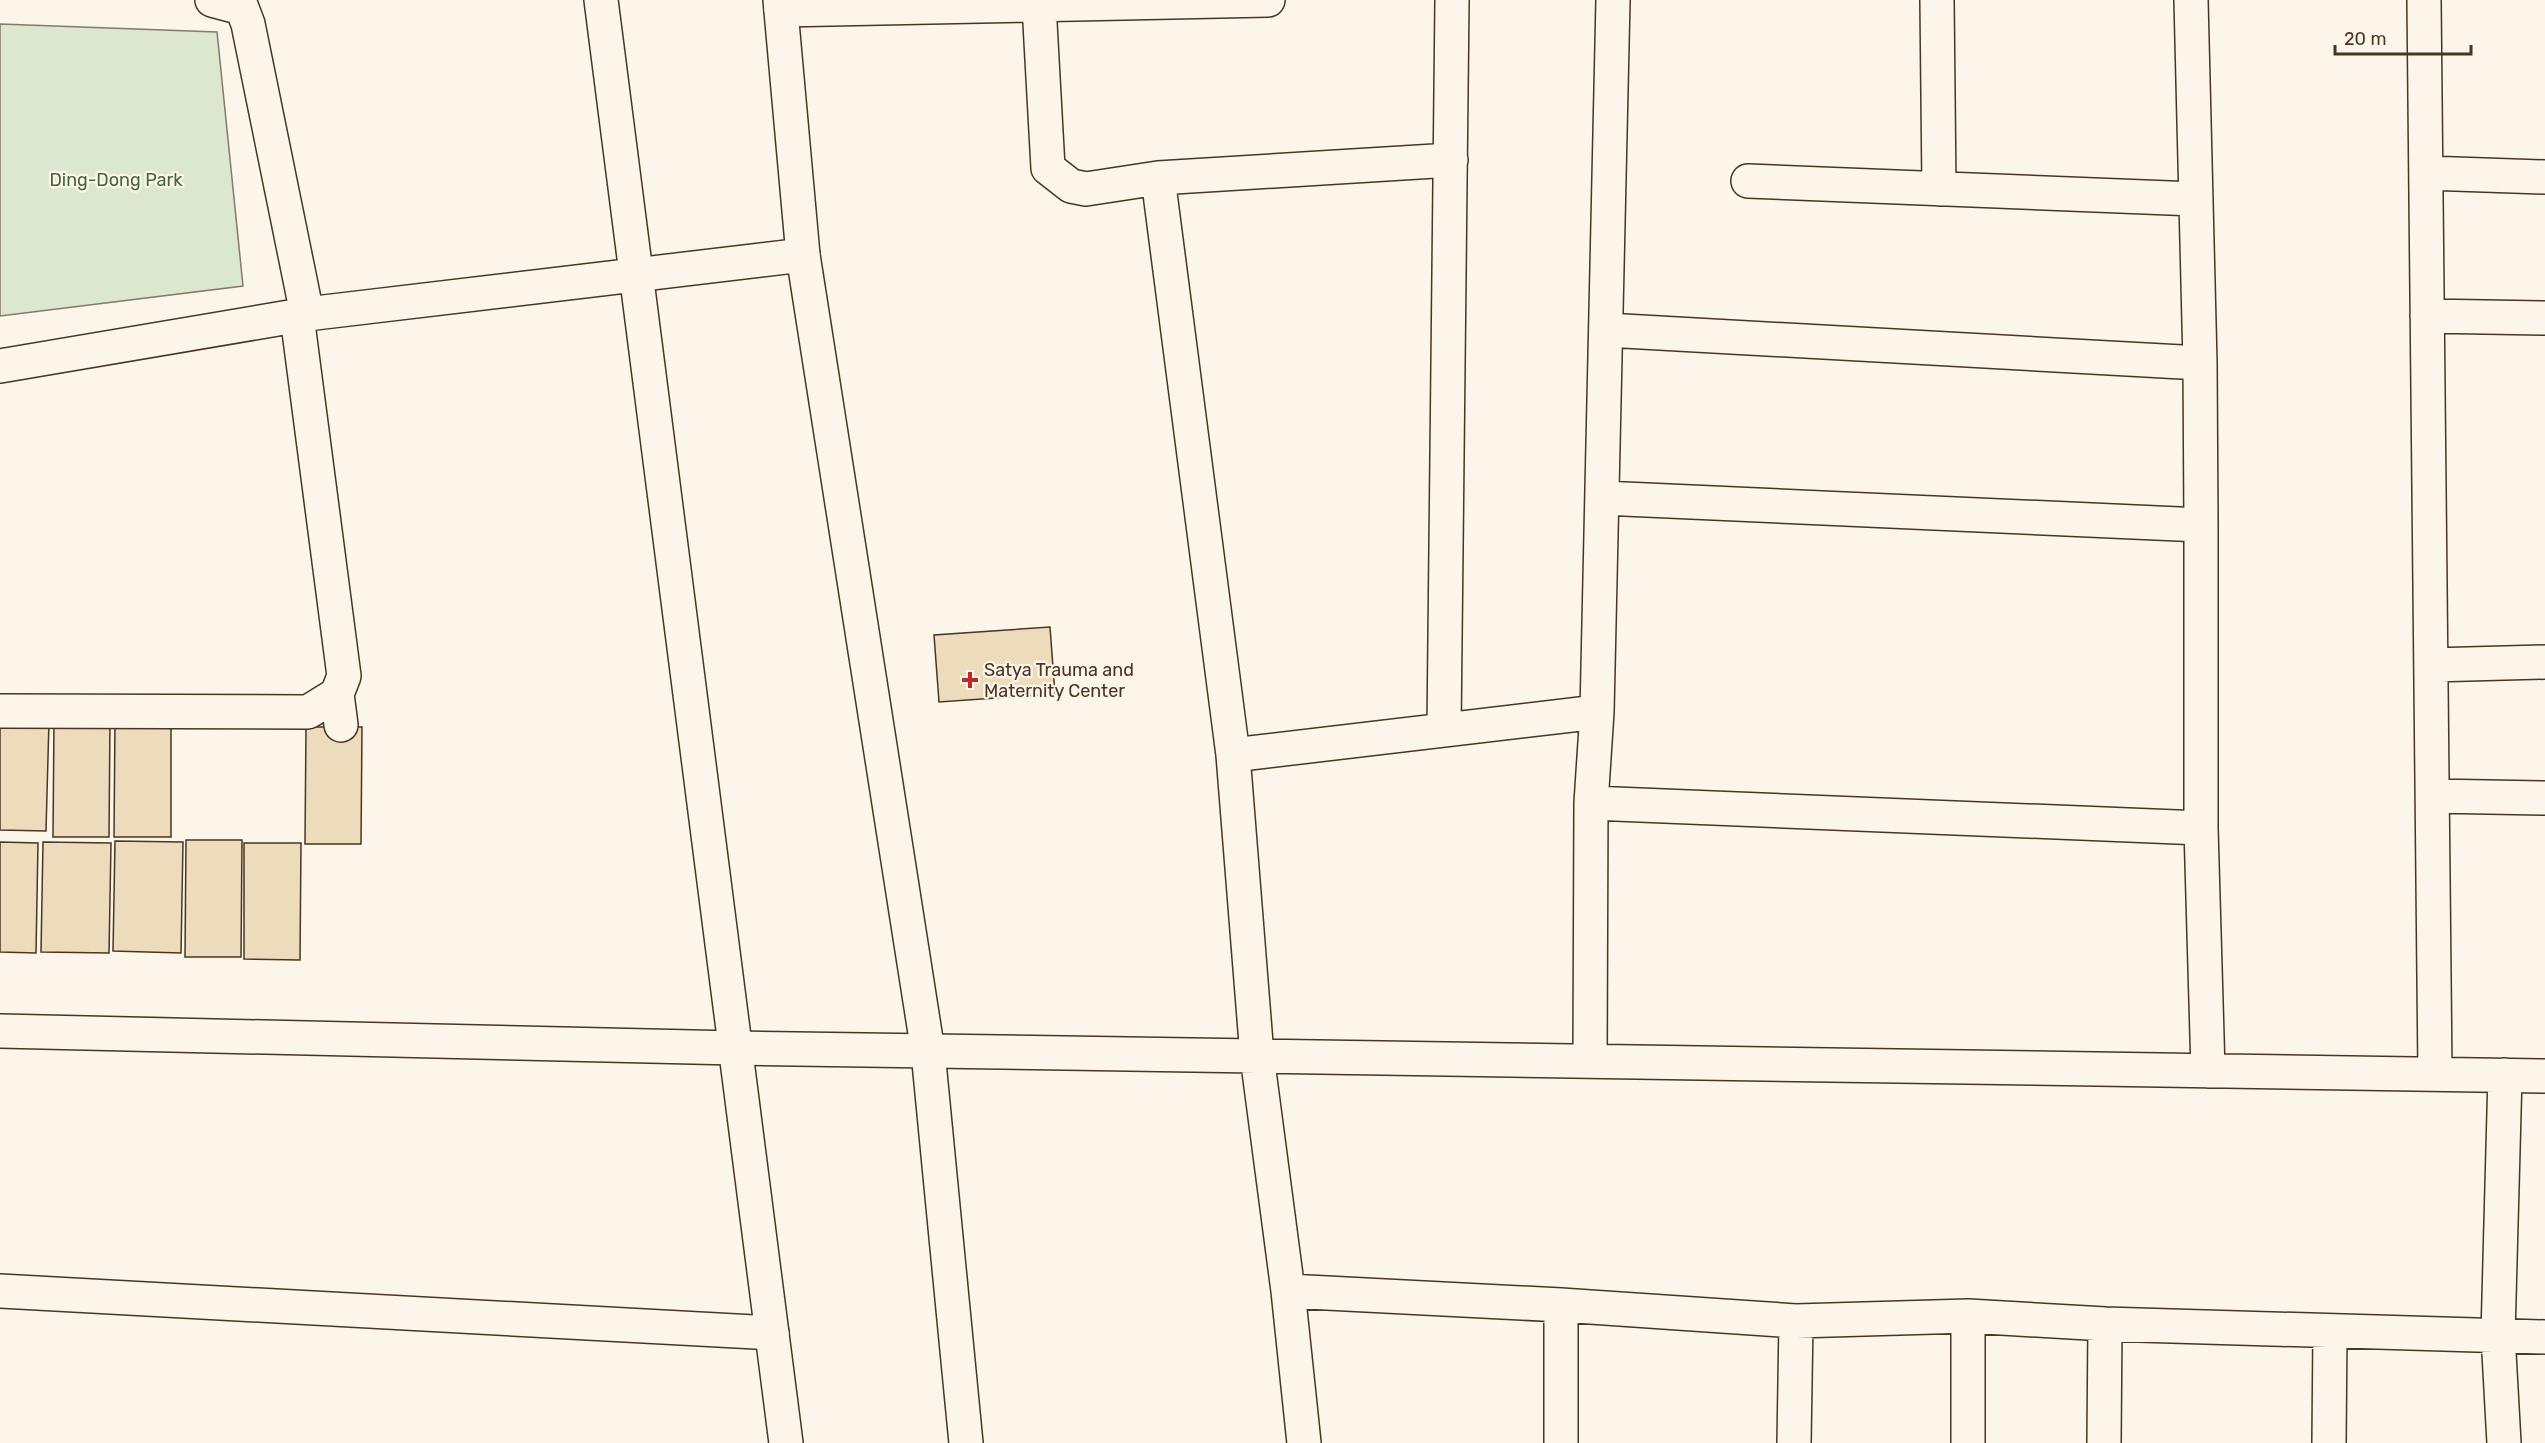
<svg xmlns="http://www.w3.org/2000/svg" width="2545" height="1443" viewBox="0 0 2545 1443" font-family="Rubik,sans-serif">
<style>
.green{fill:#dce7d0;stroke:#887966;stroke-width:1.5}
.building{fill:#ecdcbc;stroke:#4a3520;stroke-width:1.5}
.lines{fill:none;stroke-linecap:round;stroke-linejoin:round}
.minor-casing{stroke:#4a3520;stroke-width:36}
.tertiary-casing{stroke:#4a3520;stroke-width:36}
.minor{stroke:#fbf6e9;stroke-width:33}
.tertiary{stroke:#fbf6e9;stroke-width:33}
.poi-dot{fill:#c62828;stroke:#fbf6e9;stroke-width:2}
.labels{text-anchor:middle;stroke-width:4.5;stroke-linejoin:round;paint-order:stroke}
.park-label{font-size:18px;fill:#436837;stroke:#fbf6e9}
.poi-label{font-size:18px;fill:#4a3520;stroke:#fbf6e9;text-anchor:start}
</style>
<rect width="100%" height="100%" fill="#fbf6e9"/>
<path class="green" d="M0,24L217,32L243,286L0,316Z"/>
<path class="building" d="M1050,627L1055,694L939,702L934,635Z
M0,720L49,721L46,831L0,830Z
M54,720H110L109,837H53Z
M115,720H171V837H114Z
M306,727H362L361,844H305Z
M186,840H242L241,957H185Z
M115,841L183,842L181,953L113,951Z
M0,842L38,843L36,953L0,952Z
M43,842L111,843L109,953L41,952Z
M244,843H301L300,960L244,959Z"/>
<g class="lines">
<g class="minor-casing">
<path id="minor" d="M212,0L242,8L248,24L307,314
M1937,0L1939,189
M2191,0L2200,363
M2424,0L2435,1074
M1039,5L1048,168L1071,186L1086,189L1158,178L1451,160
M781,10L1268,0
M2426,173L2545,177
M1158,178L1233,755
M1748,181L2195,199
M2427,316L2545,318
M1606,330L2200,363L2201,525
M0,366L307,314L803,255
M1602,498L2201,525V828L2208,1071
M2431,665L2545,662
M337,694L341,725
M0,711L308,712L337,694L344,676L297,316
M1597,712L1613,0
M1444,730L1452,0
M2433,796L2545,798
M1591,803L2201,828
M0,1031L736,1048L2545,1076
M0,1291L772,1333
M1288,1291L1257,1056L1233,755L1597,712L1591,803L1590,1061
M1561,1305V1443
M1304,1443L1288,1291L1561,1305L1796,1321L1968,1316L2105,1324L2545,1337
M1794,1443L1796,1321
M1968,1443V1316
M2104,1443L2105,1324
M2329,1443L2330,1331
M2504,1443L2498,1335L2505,1075"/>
</g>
<g class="tertiary-casing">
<path id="tertiary" d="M601,0L786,1443
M780,0L803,255L928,1052L966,1443"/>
</g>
<use href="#minor" class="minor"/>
<use href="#tertiary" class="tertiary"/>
</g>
<path class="poi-dot" d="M967 671h6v6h6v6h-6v6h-6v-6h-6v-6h6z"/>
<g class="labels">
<g class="park-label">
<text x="116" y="186">Ding-Dong Park</text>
</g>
<g class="poi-label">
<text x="984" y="676">Satya Trauma and<tspan x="984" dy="21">Maternity Center</tspan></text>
</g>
</g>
<path d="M2335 45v9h136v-9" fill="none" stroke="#4a3520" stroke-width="3"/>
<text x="2344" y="45" font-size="18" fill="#4a3520" stroke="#fbf6e9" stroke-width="4.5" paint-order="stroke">20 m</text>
</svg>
